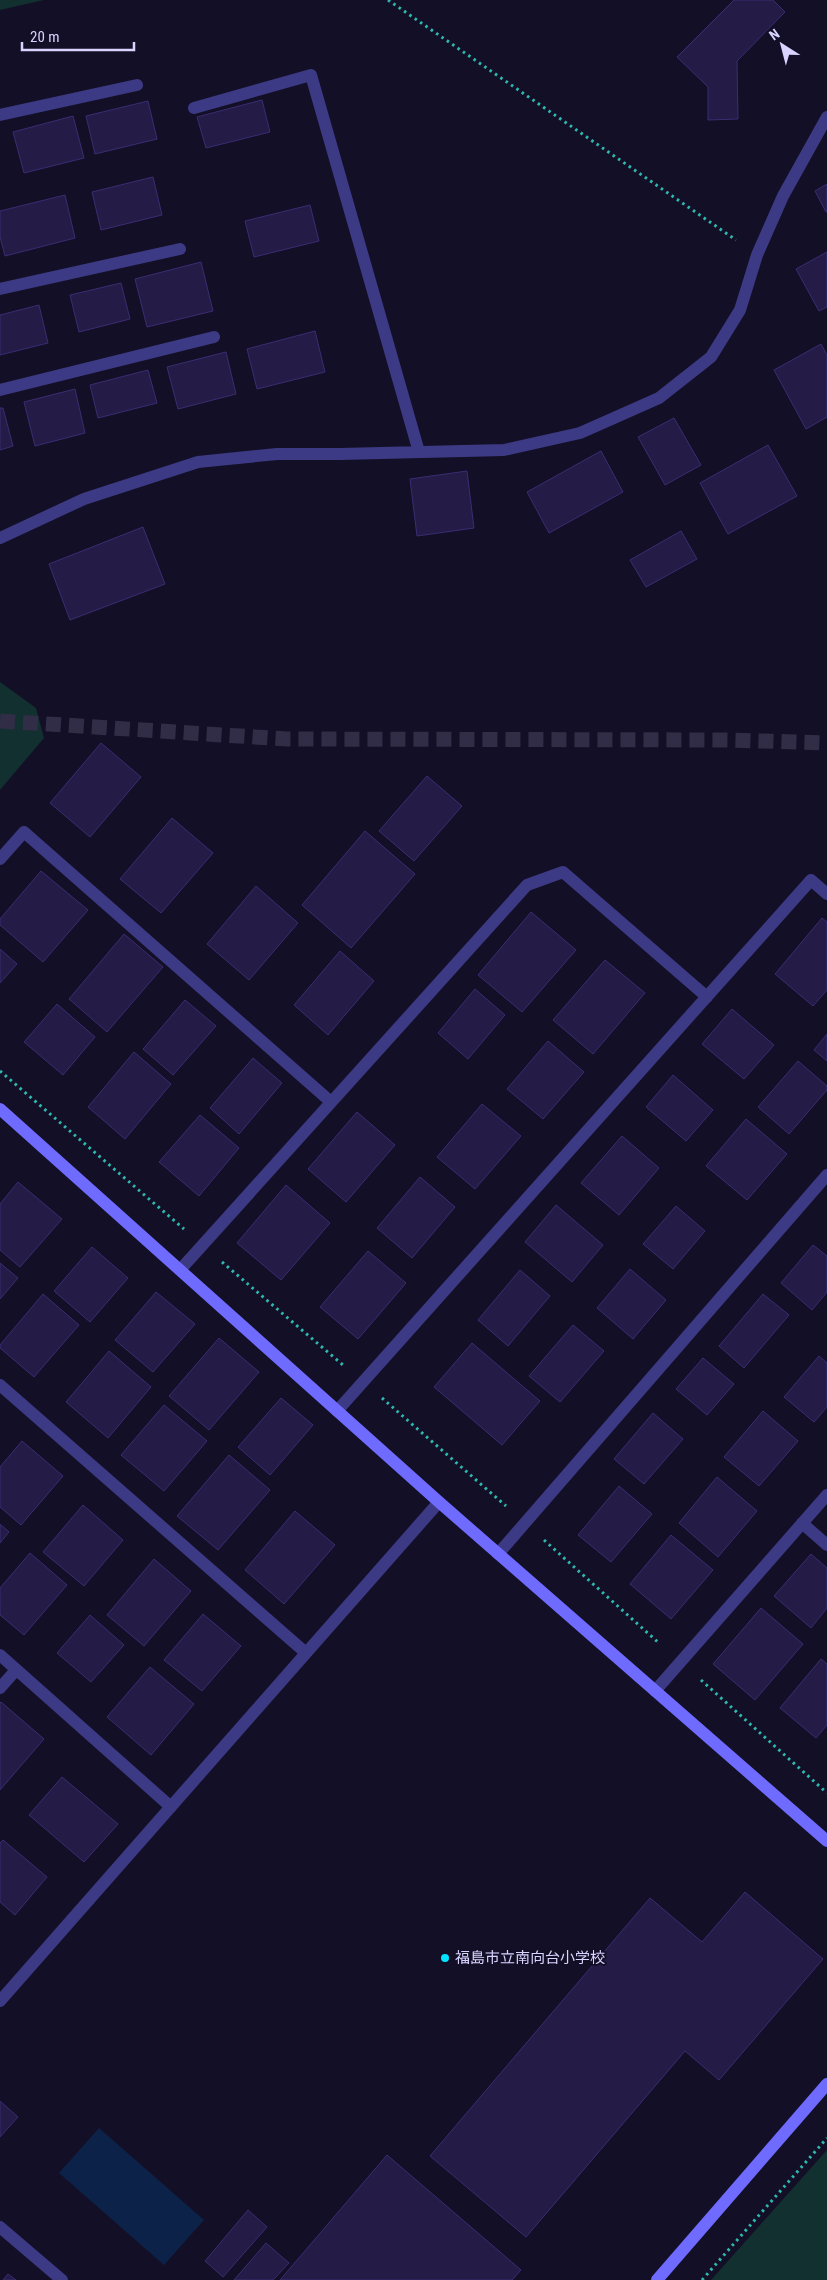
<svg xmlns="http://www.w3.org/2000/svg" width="827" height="2280" viewBox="0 0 827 2280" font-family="'Roboto Condensed','Noto Sans JP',sans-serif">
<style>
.green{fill:#12302f}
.water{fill:#0c2248}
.building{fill:#241b47;stroke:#3b2d73}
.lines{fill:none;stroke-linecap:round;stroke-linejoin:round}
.highway-tunnel{stroke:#312d47;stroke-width:15;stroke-dasharray:15 8;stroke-linecap:butt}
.path{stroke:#2fb8b0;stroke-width:3;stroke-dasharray:2.5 4;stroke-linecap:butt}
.street{stroke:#3d3a85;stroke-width:12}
.secondary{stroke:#6f6bff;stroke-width:12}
.poi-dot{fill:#00e5ff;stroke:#130f26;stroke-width:2}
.labels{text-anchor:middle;stroke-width:4;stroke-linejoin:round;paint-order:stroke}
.poi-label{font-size:15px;fill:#d9d4ff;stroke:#130f26;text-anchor:start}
</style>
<rect width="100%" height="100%" fill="#130f26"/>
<path class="green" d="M0,0H44L0,10Z
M0,682L36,708L44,738L0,790Z
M827,2150V2280H711Z"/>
<path class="water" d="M99,2128L204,2220L164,2265L59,2173Z"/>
<path class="building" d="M734,0H773L785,12L737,61L738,119L708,120V87L677,57Z
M262,100L270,132L206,148L197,117Z
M148,101L157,139L95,154L86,116Z
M73,116L84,158L24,173L13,132Z
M153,177L162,215L101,230L92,192Z
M827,184V212H826L815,191Z
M65,195L75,238L5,256L0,237V211Z
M310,205L319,241L254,257L245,221Z
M827,252V307L819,311L796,269Z
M201,262L213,311L147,327L135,279Z
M121,283L130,319L79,332L70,295Z
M39,305L48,343L0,355V315Z
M315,331L325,372L257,389L247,349Z
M821,344L827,355V417L806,429L774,370Z
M226,352L236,394L178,409L167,367Z
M148,370L157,403L98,418L90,385Z
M75,389L85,433L35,446L24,402Z
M0,408H3L13,446L0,450Z
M674,418L701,465L665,485L638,437Z
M768,445L797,496L728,534L700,483Z
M601,451L623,492L549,533L527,492Z
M467,471L474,528L417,536L410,479Z
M143,527L165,584L70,620L49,564Z
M681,531L697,559L646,587L630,560Z
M101,743L141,777L90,837L50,803Z
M427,776L462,806L414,861L379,831Z
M172,818L213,853L161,913L120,879Z
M365,831L415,874L351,948L302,905Z
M41,871L88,910L43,962L0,925V919Z
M256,886L298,923L249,980L207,944Z
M531,912L576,950L522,1012L478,975Z
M822,918L827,922V990L813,1006L775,974Z
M124,934L163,967L107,1032L69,999Z
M0,949L17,964L0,983Z
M340,951L374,981L328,1035L294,1005Z
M605,960L645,993L593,1054L553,1020Z
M475,989L505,1015L468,1059L438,1033Z
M185,1000L216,1026L173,1075L143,1049Z
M57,1004L95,1037L63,1075L24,1042Z
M732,1009L774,1045L744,1079L702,1044Z
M827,1034V1061L814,1050Z
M548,1041L584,1072L543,1119L507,1089Z
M134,1052L171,1084L125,1139L88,1107Z
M253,1058L282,1083L239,1134L210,1108Z
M798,1061L827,1086V1090L789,1134L758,1107Z
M673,1075L713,1110L686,1141L646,1107Z
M482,1104L521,1136L475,1189L437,1157Z
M357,1112L395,1145L346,1202L308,1169Z
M200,1115L239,1148L199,1196L159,1162Z
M746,1119L787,1154L747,1200L706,1166Z
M622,1136L659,1168L619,1215L581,1183Z
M420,1177L455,1207L412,1258L377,1228Z
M18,1182L62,1219L20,1267L0,1250V1204Z
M286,1185L330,1223L281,1280L237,1243Z
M556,1205L603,1245L572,1282L525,1242Z
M676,1206L705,1231L673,1269L643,1244Z
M813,1245L827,1256V1292L812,1310L781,1283Z
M92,1247L128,1278L90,1322L54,1291Z
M368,1251L406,1283L358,1339L320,1307Z
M0,1263L18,1278L0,1299Z
M630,1269L666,1300L633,1339L597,1308Z
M520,1270L550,1296L508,1346L478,1320Z
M156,1292L195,1324L153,1372L115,1340Z
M43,1294L79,1325L34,1377L0,1348V1345Z
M763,1294L789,1315L744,1368L719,1346Z
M573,1325L604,1351L560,1402L529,1376Z
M219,1338L259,1372L209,1430L169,1396Z
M472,1343L540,1401L502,1445L434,1387Z
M109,1351L151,1387L108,1438L66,1402Z
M819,1356L827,1363V1407L814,1422L784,1397Z
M703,1358L734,1384L707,1415L676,1389Z
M281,1398L313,1425L270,1475L238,1447Z
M164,1405L207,1441L164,1491L121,1455Z
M763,1411L798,1441L759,1486L724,1457Z
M653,1413L683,1439L644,1484L614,1459Z
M22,1441L63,1476L21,1525L0,1507V1467Z
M229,1455L270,1490L218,1550L177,1516Z
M717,1477L757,1511L718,1557L679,1523Z
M619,1486L652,1514L611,1562L578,1535Z
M83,1505L123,1540L84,1586L43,1552Z
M295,1511L335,1545L284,1604L245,1570Z
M0,1524L9,1532L0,1543Z
M671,1535L713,1570L671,1619L630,1584Z
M30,1553L67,1585L24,1635L0,1615V1588Z
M811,1554L827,1568V1608L811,1628L774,1596Z
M154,1559L191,1591L144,1646L107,1615Z
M761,1608L803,1644L755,1700L713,1664Z
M203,1614L241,1646L202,1691L164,1660Z
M90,1615L124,1645L91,1682L57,1653Z
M821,1659L827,1664V1725L816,1738L780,1708Z
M150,1667L194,1704L151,1755L107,1717Z
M1,1702L44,1739L0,1790V1703Z
M62,1777L118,1824L84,1862L29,1815Z
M3,1840L47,1877L15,1915L0,1902V1843Z
M745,1892L823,1959L719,2080L685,2051L526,2237L430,2156L650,1898L702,1942Z
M0,2101L18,2117L0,2137Z
M387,2155L521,2270L512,2280H280Z
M248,2210L267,2227L223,2277L205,2261Z
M266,2243L289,2263L273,2280H234Z
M8,2274L16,2280H3Z"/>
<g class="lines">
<path class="highway-tunnel" d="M0,721L287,739L729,740L827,743"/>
<path class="path" d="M388,0L736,240
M0,1071L184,1229
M222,1262L343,1365
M382,1398L506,1506
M544,1540L660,1644
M701,1680L827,1793
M702,2280L827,2138"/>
<path class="street" d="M194,108L311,75L419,452
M0,115L137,85
M0,289L180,249
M0,390L214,337
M0,538L84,499L198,462L277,454H340L504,450L580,433L659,398L711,357L740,310L757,255L783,196L827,117
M0,859L24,832L331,1102
M180,1270L527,885L563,872L707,997
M0,1385L306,1653
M337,1411L811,880L827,894
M802,1523L827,1545
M498,1554L827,1175
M0,1655L171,1807
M0,1688L16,1670
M655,1691L827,1495
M0,2001L439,1502
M0,2227L62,2280"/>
<path class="secondary" d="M0,1109L439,1502L827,1841
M657,2280L827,2084"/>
</g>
<circle class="poi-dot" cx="445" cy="1958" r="5"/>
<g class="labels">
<g class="poi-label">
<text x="455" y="1963">福島市立南向台小学校</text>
</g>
</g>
<g transform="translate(782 45) rotate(324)" stroke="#130f26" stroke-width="4" paint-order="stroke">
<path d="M0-4L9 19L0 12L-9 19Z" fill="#d9d4ff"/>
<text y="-8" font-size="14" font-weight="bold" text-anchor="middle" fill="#d9d4ff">N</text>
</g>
<path d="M22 42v8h112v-8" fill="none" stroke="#d9d4ff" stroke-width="2.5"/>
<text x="30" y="42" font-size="15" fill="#d9d4ff" stroke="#130f26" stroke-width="4" paint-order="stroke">20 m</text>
</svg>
